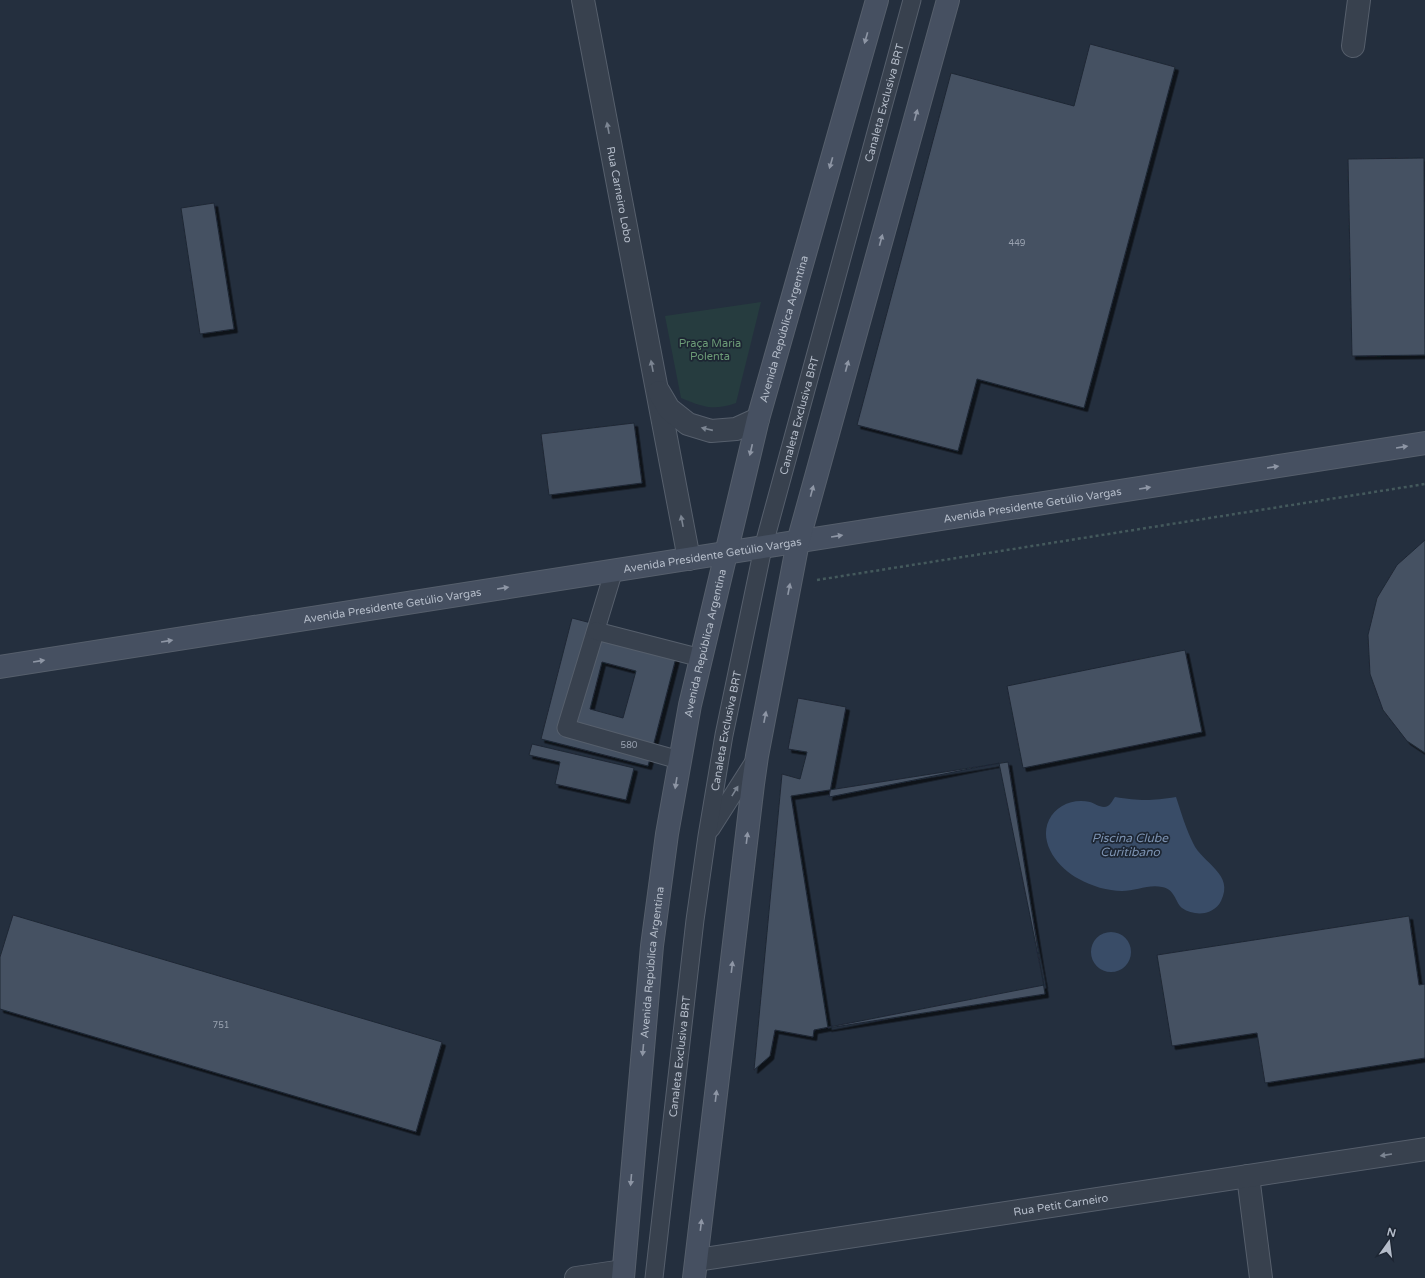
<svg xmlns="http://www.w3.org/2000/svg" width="1425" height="1278" viewBox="0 0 1425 1278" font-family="'Varela Round',sans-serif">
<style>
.green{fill:#263c3f}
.water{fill:#394c67}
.building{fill:#455162;stroke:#1f2835;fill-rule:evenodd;filter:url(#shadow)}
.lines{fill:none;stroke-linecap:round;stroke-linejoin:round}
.lane-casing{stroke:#565f6c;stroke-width:19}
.street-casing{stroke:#565f6c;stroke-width:24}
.secondary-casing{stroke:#565f6c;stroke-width:24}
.path{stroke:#44595c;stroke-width:2.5;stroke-dasharray:3 3;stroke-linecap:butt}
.lane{stroke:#38414e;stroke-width:17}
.street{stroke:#38414e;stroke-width:22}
.secondary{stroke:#465061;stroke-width:22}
.oneway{fill:#8e96a5}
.oneway2{fill:#7c8592}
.labels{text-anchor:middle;stroke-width:3.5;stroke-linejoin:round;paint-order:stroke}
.number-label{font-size:9px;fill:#98a1af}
.street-label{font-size:11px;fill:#b4bcc9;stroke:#1d2633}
.park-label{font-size:11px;fill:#6b9a76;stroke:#1d2633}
.water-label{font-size:12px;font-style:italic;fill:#7c92b1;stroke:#1d2633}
</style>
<defs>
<filter id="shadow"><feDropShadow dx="3.5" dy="3.5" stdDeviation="0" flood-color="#0009"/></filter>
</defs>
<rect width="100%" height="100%" fill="#242f3e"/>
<path class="green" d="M761,302L736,403C713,411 703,407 681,398L665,316Z"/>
<path class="water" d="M1115,797C1139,801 1152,801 1176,797C1181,812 1186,829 1193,843C1202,863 1235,874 1221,901C1214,915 1195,917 1182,908C1175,902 1175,889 1162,887C1149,884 1135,891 1122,891C1108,891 1091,886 1079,879C1059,869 1038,843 1049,820C1056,805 1074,798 1090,802C1094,803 1099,807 1104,807C1110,807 1112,801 1115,797Z
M1091 952a20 20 0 1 1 40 0a20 20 0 1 1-40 0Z"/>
<path class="building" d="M1090,44L1175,67L1084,408L977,379L958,451L857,425L951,73L1074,106Z
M1424,158L1425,355L1352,356L1348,159Z
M214,203L234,329L200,334L181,208Z
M634,423L642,483L549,495L541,434Z
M1425,540V753L1407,741L1383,710L1370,674L1368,635L1377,598L1397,565Z
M572,618L679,646L648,766L541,739ZM602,662L636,671L623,718L590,709Z
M1185,650L1202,732L1023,768L1007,686Z
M798,698L846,707L829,797L999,763L1044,985L814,1030L813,1037L775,1030L770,1056L754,1070L782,774L800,779L807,752L788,749Z
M532,744L634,768L626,800L555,784L560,762L529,755Z
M1008,762L1045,994L828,1028L791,796Z
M13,915L442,1042L416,1132L0,1009V957Z
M1409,916L1419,985L1425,984V1058L1265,1083L1257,1033L1172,1046L1157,955Z"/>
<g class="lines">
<g class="lane-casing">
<g id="lane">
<path d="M614,570L566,728L679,760"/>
<path d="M596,631L701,658"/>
<path d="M711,829L755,760"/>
<path id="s1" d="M654,1278L695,920L707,836L724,735L763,548L912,0"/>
</g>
</g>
<g class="street-casing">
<g id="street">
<path id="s2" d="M583,0L689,559"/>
<path d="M1353,46L1359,0"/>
<path d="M659,392L669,409L688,424L711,431L736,429L758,419"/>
<path d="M1248,1176L1261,1278"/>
<path id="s3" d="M697,1260L1425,1149"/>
<path d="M576,1278L623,1271"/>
</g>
</g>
<g class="secondary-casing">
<g id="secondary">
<path id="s4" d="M0,667L1425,443"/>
<path id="s5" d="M623,1278L652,946L667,834L690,705L758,419L877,0"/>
<path d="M694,1278L753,784L757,756L798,542L948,0"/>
</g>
</g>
<path class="path" d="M817,580L1425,484"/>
<use href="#lane" class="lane"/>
<use href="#street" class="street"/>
<use href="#secondary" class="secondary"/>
</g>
<defs><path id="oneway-solid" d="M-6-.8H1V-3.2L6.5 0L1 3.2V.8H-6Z"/></defs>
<g class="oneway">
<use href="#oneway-solid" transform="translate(866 38) rotate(106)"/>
<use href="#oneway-solid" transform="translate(916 115) rotate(-75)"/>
<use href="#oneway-solid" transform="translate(831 163) rotate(106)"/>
<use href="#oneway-solid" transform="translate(881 240) rotate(-75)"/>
<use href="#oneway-solid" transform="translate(847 366) rotate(-75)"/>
<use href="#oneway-solid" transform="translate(1402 447) rotate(-9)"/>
<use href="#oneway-solid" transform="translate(751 450) rotate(103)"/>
<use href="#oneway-solid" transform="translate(1273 467) rotate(-9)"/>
<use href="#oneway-solid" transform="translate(1145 488) rotate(-9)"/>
<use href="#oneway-solid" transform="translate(812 491) rotate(-75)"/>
<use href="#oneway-solid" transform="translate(837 536) rotate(-9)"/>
<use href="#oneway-solid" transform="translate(503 588) rotate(-9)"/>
<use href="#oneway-solid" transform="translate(789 589) rotate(-79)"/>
<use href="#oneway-solid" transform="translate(167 641) rotate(-9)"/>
<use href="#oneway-solid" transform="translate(39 661) rotate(-9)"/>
<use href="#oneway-solid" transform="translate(765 717) rotate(-79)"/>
<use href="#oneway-solid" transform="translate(676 783) rotate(99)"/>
<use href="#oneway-solid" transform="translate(747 838) rotate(-83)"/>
<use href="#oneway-solid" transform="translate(732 967) rotate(-83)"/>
<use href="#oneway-solid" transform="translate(643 1050) rotate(95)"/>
<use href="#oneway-solid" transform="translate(716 1096) rotate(-83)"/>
<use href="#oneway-solid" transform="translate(631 1180) rotate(95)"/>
<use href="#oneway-solid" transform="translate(701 1225) rotate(-83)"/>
</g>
<g class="oneway2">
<use href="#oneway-solid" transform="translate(608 128) rotate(-101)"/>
<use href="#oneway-solid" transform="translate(652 366) rotate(-101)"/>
<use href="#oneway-solid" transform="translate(707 429) rotate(-167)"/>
<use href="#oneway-solid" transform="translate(682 521) rotate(-101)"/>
<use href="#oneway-solid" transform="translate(735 791) rotate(-58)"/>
<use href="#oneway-solid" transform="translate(1386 1155) rotate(171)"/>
</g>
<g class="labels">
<g class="number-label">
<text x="1017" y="246">449</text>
<text x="629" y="748">580</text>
<text x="221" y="1028">751</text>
</g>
<g class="street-label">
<text dy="4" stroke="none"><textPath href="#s1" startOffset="1200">Canaleta Exclusiva BRT</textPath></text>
<text dy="4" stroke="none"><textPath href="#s2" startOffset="198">Rua Carneiro Lobo</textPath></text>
<text dy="4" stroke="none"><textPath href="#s5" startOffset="965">Avenida República Argentina</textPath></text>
<text dy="4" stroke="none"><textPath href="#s1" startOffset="876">Canaleta Exclusiva BRT</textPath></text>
<text dy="4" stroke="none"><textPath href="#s4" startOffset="1045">Avenida Presidente Getúlio Vargas</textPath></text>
<text dy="4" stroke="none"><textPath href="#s4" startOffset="721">Avenida Presidente Getúlio Vargas</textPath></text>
<text dy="4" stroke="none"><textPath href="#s4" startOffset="397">Avenida Presidente Getúlio Vargas</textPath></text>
<text dy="4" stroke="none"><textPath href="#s5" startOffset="641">Avenida República Argentina</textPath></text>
<text dy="4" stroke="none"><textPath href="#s1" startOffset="552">Canaleta Exclusiva BRT</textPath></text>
<text dy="4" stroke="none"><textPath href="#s5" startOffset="317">Avenida República Argentina</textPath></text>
<text dy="4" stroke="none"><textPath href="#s1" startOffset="223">Canaleta Exclusiva BRT</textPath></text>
<text dy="4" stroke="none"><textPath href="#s3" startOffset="368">Rua Petit Carneiro</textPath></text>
</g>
<g class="park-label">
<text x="710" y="347">Praça Maria<tspan x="710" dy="13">Polenta</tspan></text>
</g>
<g class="water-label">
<text x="1130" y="842">Piscina Clube<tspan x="1130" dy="14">Curitibano</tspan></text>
</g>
</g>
<g transform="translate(1389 1242) rotate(14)" stroke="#1d2633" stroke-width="3" paint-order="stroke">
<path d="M0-3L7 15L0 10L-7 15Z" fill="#b4bcc9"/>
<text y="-6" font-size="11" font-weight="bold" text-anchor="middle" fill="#b4bcc9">N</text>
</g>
</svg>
